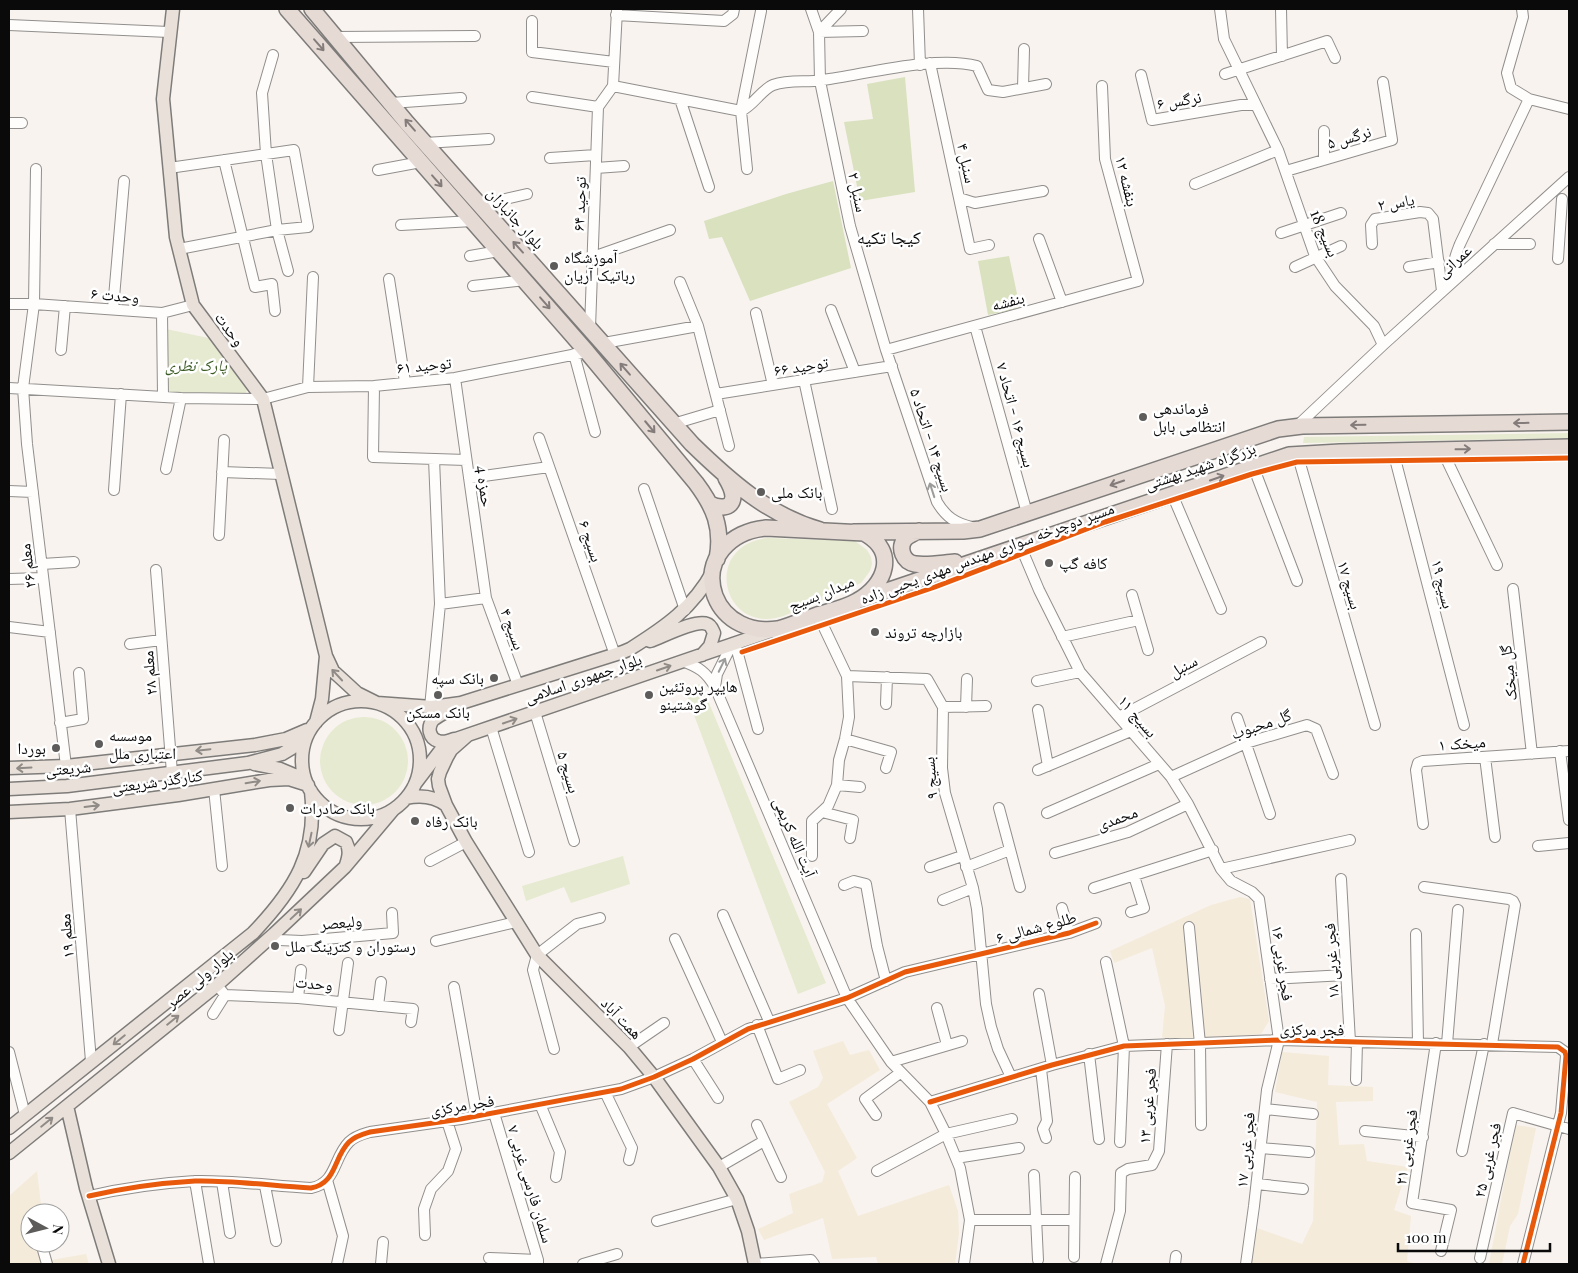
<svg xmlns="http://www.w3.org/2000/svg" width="1578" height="1273" viewBox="0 0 1578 1273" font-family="'Playfair Display','Noto Naskh Arabic',serif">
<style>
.farmland{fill:#f4ebdb}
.green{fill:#e6ead0}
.forest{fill:#d9e1bf}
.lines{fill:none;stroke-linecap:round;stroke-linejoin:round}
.minor-casing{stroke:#918f8d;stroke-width:12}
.major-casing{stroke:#7e7c7a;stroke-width:15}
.highway-casing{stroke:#7e7c7a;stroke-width:18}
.minor{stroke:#fefdfc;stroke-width:10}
.major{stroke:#e9e1d9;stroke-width:12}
.highway{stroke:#e6dad5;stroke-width:15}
.cycleway-casing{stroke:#fff;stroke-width:8}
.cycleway{stroke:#e8590c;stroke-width:5}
.oneway{stroke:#837c7a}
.oneway2{stroke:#9c9c9b}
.oneway3{stroke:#908b86}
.poi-dot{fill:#5d5c5a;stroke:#fff;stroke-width:2}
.labels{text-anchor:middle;stroke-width:5;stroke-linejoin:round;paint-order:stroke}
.street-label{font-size:16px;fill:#0a0a0a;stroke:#fff}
.poi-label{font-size:16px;fill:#0a0a0a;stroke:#fff;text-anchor:start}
.park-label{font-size:16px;font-style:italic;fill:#3a5a22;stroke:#fff}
.neighbourhood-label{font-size:18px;fill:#0a0a0a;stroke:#fff}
</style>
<rect width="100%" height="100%" fill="#f8f3ee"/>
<path class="farmland" d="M1240,897L1250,899L1269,1021L1261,1034L1172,1042L1162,1037L1165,1006L1152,948L1114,963L1110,951L1211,905Z
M843,1041L850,1055L869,1050L880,1070L827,1104L857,1158L838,1171L858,1216L949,1185L958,1211L959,1234L955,1264H878L876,1257L832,1259L823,1218L764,1240L758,1229L793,1213L789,1194L822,1182L825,1172L789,1102L818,1087L823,1078L813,1051Z
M1282,1052L1329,1056L1328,1085L1373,1087V1101L1336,1102L1339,1145L1364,1144L1367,1161L1408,1167L1394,1210L1411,1216L1407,1261L1416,1264H1251L1257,1228L1302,1244L1313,1221L1317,1102L1275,1092Z
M1515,1125L1536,1128L1518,1214L1510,1226L1502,1264H1489Z
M37,1171L42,1213H30V1243H47L51,1260L86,1254L89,1264H9V1196Z"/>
<path class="green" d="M166,329L213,339L247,390L245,395L167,393Z
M1569,433V438L1303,443L1304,437Z
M767,538L855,541L867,550L871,557L872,564L870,571L861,583L786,615C723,639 700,546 767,538Z
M701,684L826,983L798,994L684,688Z
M320 761a44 44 0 1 1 88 0a44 44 0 1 1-88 0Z
M623,856L630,884L571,903L564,887L526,901L522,886Z"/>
<path class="forest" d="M905,77L915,192L860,201L844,122L873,119L867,84Z
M833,181L851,268L750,301L722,237L709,239L704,221L786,194Z
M1009,256L1020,308L988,315L978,261Z"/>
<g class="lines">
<g class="minor-casing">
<path id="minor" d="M811,9L819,32L863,31
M841,9L819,32L820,81L850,226L886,350L937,502C946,517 955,523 972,527
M918,9L920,65
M1220,9L1224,39L1278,150L1315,256L1335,286L1374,326L1383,345
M1281,9L1282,56
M1522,9L1523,17L1507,73L1511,88L1529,99L1569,109
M616,15L724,21L733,14L734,9
M532,21V52L614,62
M9,25L169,32
M336,37L475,36
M273,55L262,93L266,154L277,230L288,271
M930,63L970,249L989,245
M1225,74L1327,41L1335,58
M1141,75L1152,120L1241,105H1256
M613,86L741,111
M613,86L617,10
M1023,88L1024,49
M532,97L598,107
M680,99L709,187
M391,103L461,98
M741,111C754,105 762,89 773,85C790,79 806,83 823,80C867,74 936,55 977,66L988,90L1003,92L1046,84
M9,123H22
M425,143L489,139
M550,158L596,155
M224,160L255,287L272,284L275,311
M1324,160V131
M169,168L294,150L308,227L277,230L179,249
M596,168L624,166
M36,169L34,304L23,388L27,444L66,766
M747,169L741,111L761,11
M378,170L421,162
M1286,171L1392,140L1383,82
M1195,184L1278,150
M959,198L975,203L1043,191
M480,205L527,194
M401,225L473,221
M1281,233L1341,213
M1039,239L1062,302
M1372,244L1371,225L1375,219L1420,212L1428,213L1433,219L1442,291
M1494,244H1530
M470,256L499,251
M593,257L670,230
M1558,259L1562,199
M1295,267L1341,246
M1409,267L1439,262
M389,279L405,382
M1456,279C1451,265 1455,257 1460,244L1529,99
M680,282L698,326L729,446
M473,286L525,280
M9,304H34L162,313L193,305
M113,309L124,181
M831,310L855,372
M162,313L163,396
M756,313L773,385
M975,326L1027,513
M590,328L598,107L613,86
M604,343L698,326
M61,350L65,306
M886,350L1138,281L1105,159L1102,86
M574,354L595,432
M455,378L486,598L518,685
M804,380L832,509
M374,386L373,457L466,460
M308,387L313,277
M9,388L181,398L263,399L308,387L374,386L455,378L587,352
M716,394L892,366
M673,424L720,410
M1296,427L1383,345L1569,177
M539,438L615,655
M1442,450L1497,565
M1393,451L1464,725
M1297,453L1375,725
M1253,466L1297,581
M166,469L181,398
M222,472L281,474
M469,478L549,467
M644,489L685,610
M114,490L121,394
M9,491L33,492
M1172,494L1221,609
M219,535L224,440
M1020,545L1039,590L1080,672L1171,777L1188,804L1221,869L1231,881L1252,892L1259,899L1279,1040L1267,1090L1254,1206L1246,1264
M42,564L74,562
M156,570L172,773
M9,579L43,578
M1513,589L1532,754
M1132,595L1148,650
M440,604L486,598
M9,627L50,632
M1062,637L1139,620
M735,643L758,729
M130,644L161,640
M682,661C699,667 706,672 715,687L847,998L891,1062L930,1102L946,1134L960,1168L970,1220L964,1264
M847,676L927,679L943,707L942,768L945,793L973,888L977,909L986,1004L991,1027L998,1049L1011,1077
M1037,681L1080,672
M715,687L717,674L732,644
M886,704L887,677
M430,707L440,604L434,459
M943,707L986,706
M966,707L967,679
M1038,710L1048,766
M535,712L574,841
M1119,717L1261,642
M1237,718L1270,814
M60,723L83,719L79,673
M491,727L529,852
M845,739L891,752L886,768
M1560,751L1569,820
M1485,757L1495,837
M1038,770L1131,731
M1171,777L1246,743L1307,725L1316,729L1333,774
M837,785L860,787
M214,789L222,866
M999,808L1020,887
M70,809L91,1061
M822,812L853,820L850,838
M1047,813L1159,764
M1423,824L1416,770L1418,763L1423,761L1569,751
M1538,846L1569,843
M1055,853L1128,832L1188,804
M812,856V821L828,806L837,785L839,760L845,739L849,717L847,676L818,615
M430,861L466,842
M930,867L962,856
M966,867L1010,850
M1221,869L1350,840
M1341,879L1350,1042
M844,885L854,881L866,884L877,946L886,981
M1424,887L1509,899L1513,901L1515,905L1492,1044
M1094,888L1213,850
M943,900L973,888
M1062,908L1069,933
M1131,912L1144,908L1134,876
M723,915L769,1021
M1189,927L1200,1044L1201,1125
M274,934L279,940L302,941L393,933L392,913
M1416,934L1418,1043
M675,939L722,1042
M436,941L516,922
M1106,962L1124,1046L1120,1142
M1270,979L1346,975
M217,985L225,995L298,998L413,1009L411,1022
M454,987L477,1116
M1039,994L1052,1065
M298,998L301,970
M378,1006L381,982
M937,1008L947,1045
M213,1014L225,995
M757,1025L778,1079L800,1070
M339,1030L348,963
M1436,1043L1412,1203L1451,1210L1441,1251
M1447,1044L1458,910
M629,1047L664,1023
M554,1049L533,970L537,955L577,924L600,918
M9,1052L25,1115
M1089,1054L1099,1139
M693,1059L718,1098
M891,1062L962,1041
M1041,1069L1047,1121L1043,1129L1046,1138
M1356,1080L1357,1042
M605,1092L632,1148L629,1160
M930,1102L1052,1065L1124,1046L1279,1040L1558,1047L1565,1052L1566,1056L1561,1113L1523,1264
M540,1104L560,1152L556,1177
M1265,1109L1313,1114
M494,1113L538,1260V1264
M876,1115L865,1099L900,1073
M757,1125L781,1177
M1365,1131L1423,1137
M1261,1148L1309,1152
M1462,1151L1484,1044
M956,1158L1019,1148
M719,1167L764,1141
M877,1171L946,1134L1012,1119
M1034,1175L1038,1260
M327,1180L343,1236L337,1264
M195,1181L209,1264
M222,1182L230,1233
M1257,1184L1303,1189
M265,1186L276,1241
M89,1196C124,1188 160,1183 195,1181C232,1180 273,1186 311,1188C337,1183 333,1158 349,1142C355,1136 363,1134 370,1132L461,1119L621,1089L654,1077L693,1059L748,1029L847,998L905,972L1069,933L1096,923
M970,1220H1074
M657,1221L737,1199
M425,1235L424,1209L431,1189L448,1171L456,1149L447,1121
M41,1243L47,1264
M1074,1257L1075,1177
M489,1258L538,1260
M1480,1258L1513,1113L1569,1129
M381,1264L383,1242
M583,1264L617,1254
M755,1264L811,1260L814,1264
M1106,1264L1120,1211L1121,1173L1128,1169L1152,1165L1159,1151L1167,1044
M1175,1264L1176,1256"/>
</g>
<g class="major-casing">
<path id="major" d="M173,9L163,99L176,237L193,305L263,399L326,656
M650,641C662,637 696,619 707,624C711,625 712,629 714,633L710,646L702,655
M302 760a59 59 0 1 1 118 0a59 59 0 1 1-118 0Z
M316,722L322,699L326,656L333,671L344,681L357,693L377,703L432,707L461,703L623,652L630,649C665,627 693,608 713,571
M468,735L451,750L447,757L440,772L438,779L439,786L446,805L466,842L537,955L629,1047L654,1077L719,1167L737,1199L748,1231L755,1264
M454,739C449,741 443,743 438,741C429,738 427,727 433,720C439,715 448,711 455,707
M254,764L280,769L299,777
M9,768L66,766L255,745L286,739L307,730
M415,784L440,751L456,739L771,631
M9,789L67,786L248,763L282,754L292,748L307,735
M406,798C420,795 434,796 446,805
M9,812L70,809L178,795L269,780L289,779L308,785
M304,872L323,844L335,836L346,842C350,850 349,856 346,865
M67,1106L86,1188L109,1264
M9,1128L253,933C294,890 318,853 311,791
M9,1153L217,985L274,934L345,867L393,810"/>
</g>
<g class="highway-casing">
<path id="highway" d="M287,9L587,352L696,483C714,507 723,528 717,559
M312,9L407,123L692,444C730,481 768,515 820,530
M710,504C718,508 732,510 733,497C733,491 729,483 726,478
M766,528L864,533C898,551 886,585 857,601C845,608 830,611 817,615C805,619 791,626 778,629C752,633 725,622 715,596C702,559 731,531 766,528Z
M919,531C914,533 909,535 905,539C898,548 903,562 915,564C927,566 942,563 955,562
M854,532L963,531L980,529L1278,429L1302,426L1569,422
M857,601L1289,455L1340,452L1569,447"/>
</g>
<use href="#minor" class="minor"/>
<use href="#major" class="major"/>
<use href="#highway" class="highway"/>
<g class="cycleway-casing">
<path id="cycleway" d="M742,652L935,587L1105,522L1252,474L1297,462L1569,458
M930,1102L1052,1065L1124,1046L1279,1040L1558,1047L1565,1052L1566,1056L1561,1113L1523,1264
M89,1196C124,1188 160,1183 195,1181C232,1180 273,1186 311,1188C337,1183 333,1158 349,1142C355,1136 363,1134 370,1132L461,1119L621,1089L654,1077L693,1059L748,1029L847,998L905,972L1069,933L1096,923"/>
</g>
<use href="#cycleway" class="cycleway"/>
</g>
<defs><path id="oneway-shaft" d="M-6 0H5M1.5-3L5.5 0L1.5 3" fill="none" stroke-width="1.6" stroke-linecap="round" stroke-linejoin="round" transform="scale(1.25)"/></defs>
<g class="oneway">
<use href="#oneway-shaft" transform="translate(319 45) rotate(49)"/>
<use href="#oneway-shaft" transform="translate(410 125) rotate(-131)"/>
<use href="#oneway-shaft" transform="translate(437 181) rotate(49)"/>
<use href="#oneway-shaft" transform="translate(518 247) rotate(-132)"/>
<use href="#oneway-shaft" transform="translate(545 303) rotate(49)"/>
<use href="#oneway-shaft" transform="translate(625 369) rotate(-131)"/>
<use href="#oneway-shaft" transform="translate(1521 423) rotate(179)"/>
<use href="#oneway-shaft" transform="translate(1358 425) rotate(179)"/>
<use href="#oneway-shaft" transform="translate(650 427) rotate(50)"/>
<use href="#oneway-shaft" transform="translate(1463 449) rotate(-1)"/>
<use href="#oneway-shaft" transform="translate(1217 478) rotate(-19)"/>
<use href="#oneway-shaft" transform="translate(1117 483) rotate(161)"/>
</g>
<g class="oneway2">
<use href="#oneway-shaft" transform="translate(932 490) rotate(-108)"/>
<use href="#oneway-shaft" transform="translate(722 665) rotate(-64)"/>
</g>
<g class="oneway3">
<use href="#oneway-shaft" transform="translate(664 668) rotate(-19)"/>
<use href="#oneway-shaft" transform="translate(337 675) rotate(-133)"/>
<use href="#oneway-shaft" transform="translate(510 721) rotate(-19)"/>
<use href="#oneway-shaft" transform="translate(203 750) rotate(174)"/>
<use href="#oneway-shaft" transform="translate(24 768) rotate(177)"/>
<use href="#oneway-shaft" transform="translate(253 782) rotate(-9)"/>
<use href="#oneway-shaft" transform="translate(92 806) rotate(-7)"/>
<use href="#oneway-shaft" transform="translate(310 840) rotate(102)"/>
<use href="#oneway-shaft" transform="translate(296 914) rotate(-43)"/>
<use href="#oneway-shaft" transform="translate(173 1020) rotate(-39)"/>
<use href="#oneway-shaft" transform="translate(119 1040) rotate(141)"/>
<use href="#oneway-shaft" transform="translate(47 1122) rotate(-39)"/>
</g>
<g class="poi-dot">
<circle cx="554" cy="266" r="5"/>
<circle cx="1143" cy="417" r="5"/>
<circle cx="761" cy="492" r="5"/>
<circle cx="1049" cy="563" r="5"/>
<circle cx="875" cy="632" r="5"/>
<circle cx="494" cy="678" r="5"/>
<circle cx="438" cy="695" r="5"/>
<circle cx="649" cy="695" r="5"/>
<circle cx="99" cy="744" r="5"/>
<circle cx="56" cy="748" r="5"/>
<circle cx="290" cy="808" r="5"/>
<circle cx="415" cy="821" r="5"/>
<circle cx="275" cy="946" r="5"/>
</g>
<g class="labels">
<g class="street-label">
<text transform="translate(1179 100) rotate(-9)" y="6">نرگس ۶</text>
<text transform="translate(1349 137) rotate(-16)" y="6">نرگس ۵</text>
<text transform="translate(967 163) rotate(78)" y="6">سنبل ۴</text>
<text transform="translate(1127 181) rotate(76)" y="6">بنفشه ۱۲</text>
<text transform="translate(858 192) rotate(78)" y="6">سنبل ۲</text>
<text transform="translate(1396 202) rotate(-10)" y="6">یاس ۲</text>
<text transform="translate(579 204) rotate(-88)" y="6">توحید ۶۴</text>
<text transform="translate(516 218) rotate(48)" y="6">بلوار جانبازان</text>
<text transform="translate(1325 233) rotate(67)" y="6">بسیج 18</text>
<text transform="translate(1454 261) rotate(-42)" y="6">عمرانی</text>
<text transform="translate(115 295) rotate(5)" y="6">وحدت ۶</text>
<text transform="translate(1008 301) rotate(-15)" y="6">بنفشه</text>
<text transform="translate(230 329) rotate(53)" y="6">وحدت</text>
<text transform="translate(424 365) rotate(-6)" y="6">توحید ۶۱</text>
<text transform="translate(801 366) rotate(-9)" y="6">توحید ۶۶</text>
<text transform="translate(1016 415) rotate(75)" y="6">بسیج ۱۶ - اتحاد ۷</text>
<text transform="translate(932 440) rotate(72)" y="6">بسیج ۱۴ - اتحاد ۵</text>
<text transform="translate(1200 466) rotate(-19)" y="6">بزرگراه شهید بهشتی</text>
<text transform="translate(485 486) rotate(82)" y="6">حمزه 4</text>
<text transform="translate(591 541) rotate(71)" y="6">بسیج ۶</text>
<text transform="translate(987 553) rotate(-20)" y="6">مسیر دوچرخه سواری مهندس مهدی یحیی زاده</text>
<text transform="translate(27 566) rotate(-97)" y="6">معلم ۲۶</text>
<text transform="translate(1443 584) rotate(76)" y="6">بسیج ۱۹</text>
<text transform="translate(1350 585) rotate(74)" y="6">بسیج ۱۷</text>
<text transform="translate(821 593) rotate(-22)" y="6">میدان بسیج</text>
<text transform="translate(513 629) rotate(70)" y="6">بسیج ۴</text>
<text transform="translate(1183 666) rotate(-28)" y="6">سنبل</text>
<text transform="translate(149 673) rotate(-95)" y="6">معلم ۲۸</text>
<text transform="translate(1508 673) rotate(-96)" y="6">گل میخک</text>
<text transform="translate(583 678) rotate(-19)" y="6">بلوار جمهوری اسلامی</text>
<text transform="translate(1138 716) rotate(49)" y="6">بسیج ۱۱</text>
<text transform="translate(1261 724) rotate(-19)" y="6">گل محبوب</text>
<text transform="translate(1462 743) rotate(-4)" y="6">میخک ۱</text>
<text transform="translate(68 768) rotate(-5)" y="6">شریعتی</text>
<text transform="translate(569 772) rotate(73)" y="6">بسیج ۵</text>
<text transform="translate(930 778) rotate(-95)" y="6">بسیج ۹</text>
<text transform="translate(157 781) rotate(-8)" y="6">کنارگذر شریعتی</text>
<text transform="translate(1117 818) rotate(-20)" y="6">محمدی</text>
<text transform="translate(795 837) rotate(67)" y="6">آیت الله کریمی</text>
<text transform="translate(341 922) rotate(-5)" y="6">ولیعصر</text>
<text transform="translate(1036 927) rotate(-15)" y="6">طلوع شمالی ۶</text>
<text transform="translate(66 936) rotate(-95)" y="6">معلم ۱۹</text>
<text transform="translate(1331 961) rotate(-93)" y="6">فجر غربی ۱۸</text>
<text transform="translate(1283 963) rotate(82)" y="6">فجر غربی ۱۶</text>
<text transform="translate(199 978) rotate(-40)" y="6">بلوار ولی عصر</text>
<text transform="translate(314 983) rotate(5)" y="6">وحدت</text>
<text transform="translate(622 1018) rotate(46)" y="6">همت آباد</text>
<text transform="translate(1312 1029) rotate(1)" y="6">فجر مرکزی</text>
<text transform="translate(462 1105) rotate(-9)" y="6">فجر مرکزی</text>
<text transform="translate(1147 1106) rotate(-85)" y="6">فجر غربی ۱۳</text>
<text transform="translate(1406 1147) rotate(-81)" y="6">فجر غربی ۲۱</text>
<text transform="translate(1245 1150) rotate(-84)" y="6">فجر غربی ۱۷</text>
<text transform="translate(1487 1160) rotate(-77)" y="6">فجر غربی ۲۵</text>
<text transform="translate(531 1184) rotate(73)" y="6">سلمان فارسی غربی ۷</text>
</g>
<g class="poi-label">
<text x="564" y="263">آموزشگاه<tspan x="564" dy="18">رباتیک آریان</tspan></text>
<text x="1153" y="414">فرماندهی<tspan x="1153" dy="18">انتظامی بابل</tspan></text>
<text x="771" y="498">بانک ملی</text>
<text x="1059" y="569">کافه گپ</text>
<text x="885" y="638">بازارچه تروند</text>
<text x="484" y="684" text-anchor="end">بانک سپه</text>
<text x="659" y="692">هایپر پروتئین<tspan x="659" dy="18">گوشتینو</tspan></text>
<text x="438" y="718" text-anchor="middle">بانک مسکن</text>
<text x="109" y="741">موسسه<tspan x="109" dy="18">اعتباری ملل</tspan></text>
<text x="46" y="754" text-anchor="end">بوردا</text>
<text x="300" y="814">بانک صادرات</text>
<text x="425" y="827">بانک رفاه</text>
<text x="285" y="952">رستوران و کترینگ ملل</text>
</g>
<g class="park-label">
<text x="196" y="371">پارک نظری</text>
</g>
<g class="neighbourhood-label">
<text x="889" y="244">کیجا تکیه</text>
</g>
</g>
<rect width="1578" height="1273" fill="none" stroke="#0a0a0a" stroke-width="20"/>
<g transform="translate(45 1228) rotate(97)"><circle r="24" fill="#ffffff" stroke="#9d9d9d"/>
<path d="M0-4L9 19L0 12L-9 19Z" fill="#5d5c5a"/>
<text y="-8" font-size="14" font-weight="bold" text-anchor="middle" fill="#0a0a0a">N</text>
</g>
<path d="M1398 1243v8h152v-8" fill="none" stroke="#0a0a0a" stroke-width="2.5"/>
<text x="1406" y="1243" font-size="15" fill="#0a0a0a" stroke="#ffffff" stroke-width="4" paint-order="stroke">100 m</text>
</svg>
